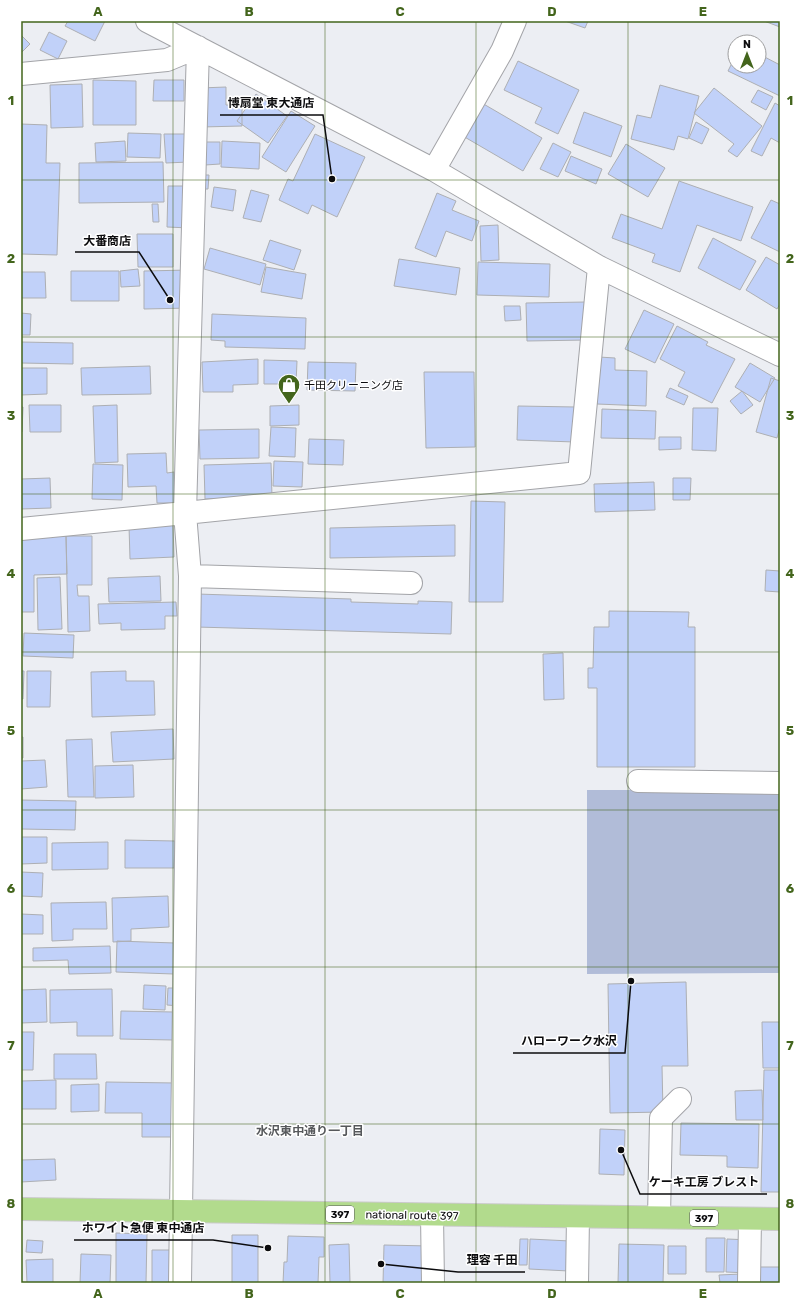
<svg xmlns="http://www.w3.org/2000/svg" width="801" height="1304" viewBox="0 0 801 1304" font-family="Rubik,'Noto Sans JP',sans-serif">
<style>
.green{fill:#b1bcd8}
.building{fill:#c1d1f9;stroke:#adafb3}
.lines{fill:none;stroke-linecap:round;stroke-linejoin:round}
.minor-casing{stroke:#a3a4a8;stroke-width:24}
.highway-casing{stroke:#cacaca;stroke-width:24}
.minor{stroke:#fff;stroke-width:22}
.highway{stroke:#b2db8d;stroke-width:22}
.grid{fill:none;stroke:#43651c;stroke-width:1;stroke-opacity:0.55}
.labels{text-anchor:middle;stroke-width:3;stroke-linejoin:round;paint-order:stroke}
.shield{fill:#fff;stroke:#555556;stroke-width:1}
.shield-label{font-size:10px;font-weight:bold;fill:#0c0c0e}
.poi-label{font-size:11px;fill:#0c0c0e;stroke:#fff;text-anchor:start}
.street-label{font-size:11px;fill:#0c0c0e;stroke:#fff}
.neighbourhood-label{font-size:12px;font-weight:bold;fill:#56585b;stroke:#fff}
.leader{fill:none;stroke:#0c0c0e;stroke-width:1.5}
.callout-dot{fill:#0c0c0e;stroke:#fff;stroke-width:1.5}
.callout-label{font-size:12px;text-anchor:middle;font-weight:bold;fill:#0c0c0e;stroke:#fff;stroke-width:3;stroke-linejoin:round;paint-order:stroke}
.neatline{fill:none;stroke:#43651c;stroke-width:1.5}
.grid-label{font-size:13px;text-anchor:middle;font-weight:bold;fill:#43651c}
</style>
<rect width="100%" height="100%" fill="#eceef3"/>
<path class="green" d="M587,790H779L780,973L587,974Z"/>
<path class="building" d="M68,21H105L95,41L65,26Z
M565,21H588L585,28Z
M764,21H780V27Z
M49,32L67,41L58,59L40,50Z
M21,35L30,44L21,53Z
M759,54L780,65V96L728,71L735,57V66H759Z
M518,61L579,90L558,134L535,123L542,108L504,90Z
M93,80L136,81V125H93Z
M154,80H184V101H153Z
M82,84L83,127L51,128L50,85Z
M660,85L699,96L688,139L678,136L674,150L631,139L637,115L651,118Z
M226,87V105H242V126L201,127L200,88Z
M714,88L762,126L737,157L728,151L734,144L694,113Z
M758,90L773,97L766,110L751,102Z
M256,94L287,116L268,143L237,121Z
M475,99L542,138L523,171L456,132Z
M775,103L780,106V143L771,138L762,156L751,151Z
M291,111L315,126L286,172L262,157Z
M584,112L622,126L611,157L573,143Z
M696,122L709,129L702,144L689,138Z
M21,124L47,125L46,163H60L57,255L21,254Z
M128,133L161,134L160,158L127,157Z
M164,134H188L189,162L166,163Z
M315,134L365,157L337,217L312,205L308,214L279,200L288,179L293,181Z
M125,141L126,161L96,162L95,143Z
M222,141L260,143L259,169L221,167Z
M205,142H220V164L205,165Z
M553,143L571,152L558,177L540,169Z
M626,144L665,168L648,197L608,174Z
M571,156L602,169L596,184L565,171Z
M163,162L164,202L79,203V163Z
M202,175H209L208,189H201Z
M679,181L753,207L741,241L697,225L680,272L652,262L655,254L612,238L621,214L662,229Z
M168,186H191L190,228L167,227Z
M214,187L236,190L233,211L211,207Z
M251,190L269,195L261,222L243,218Z
M437,193L456,201L452,210L479,221L472,241L446,231L436,257L415,248Z
M771,200L780,204V252L751,238Z
M152,204H158L159,222H153Z
M498,225L499,260L481,261L480,226Z
M137,234H173V267H138Z
M713,238L756,261L740,290L698,268Z
M270,240L301,250L294,270L263,260Z
M210,248L266,264L260,285L204,269Z
M766,257L780,265V304L777,309L746,290Z
M399,259L460,268L456,295L394,286Z
M478,262L550,264L549,297L477,295Z
M266,267L306,274L302,299L261,292Z
M138,269L140,286L121,287L120,271Z
M189,270L190,308L144,309V271Z
M71,271H119V301H71Z
M21,272H45L46,298H21Z
M586,302L587,340L527,341L526,303Z
M504,306H520L521,320L505,321Z
M644,310L674,324L655,363L625,349Z
M21,313L31,314L30,335H21Z
M212,314L306,318L305,349L225,347V341L211,340Z
M677,326L708,342L706,345L735,359L712,403L678,386L685,372L660,359Z
M21,342L73,343V364L21,363Z
M599,357L615,358V370L647,371L646,406L597,404Z
M258,359V384L233,385V392H203L202,362Z
M264,360L297,361L296,384H264Z
M308,362L356,363L355,391L307,390Z
M750,363L775,378L760,402L735,387Z
M150,366L151,394L82,395L81,368Z
M21,368H47V394L21,395Z
M424,372H474L475,447L426,448Z
M771,378L780,381V427L777,438L756,432Z
M670,388L688,396L684,405L666,397Z
M742,391L753,405L741,414L730,401Z
M29,405H61V432H30Z
M117,405L118,462L95,463L93,406Z
M299,405V425L270,426V406Z
M518,406L576,407L575,442L517,440Z
M21,407H23L22,432H21Z
M693,408H718L716,451L692,450Z
M602,409L656,411L655,439L601,438Z
M271,427L296,428L295,457L269,456Z
M259,429V458L200,459L199,430Z
M659,437H681V449L659,450Z
M309,439L344,440L343,465L308,464Z
M166,453L167,473L174,472L175,503H157L156,486L128,487L127,454Z
M274,461L303,462L302,487L273,486Z
M271,463L272,497L205,499L204,465Z
M93,464L123,465L122,500L92,499Z
M50,478L51,508L21,509V479Z
M673,478H691L690,500H673Z
M654,482L655,510L595,512L594,484Z
M471,501L505,502L503,602H469Z
M173,524L174,557L130,559L129,526Z
M455,525V556L330,558V528Z
M66,536L67,574L34,575V612H21V538Z
M66,536H92V585H77L78,596H89L90,631L68,632Z
M766,570L780,571V592L765,591Z
M160,576L161,601L109,602L108,578Z
M60,577L62,629L38,630L37,578Z
M197,594L351,599V602L418,604V601L452,602L451,634L196,627Z
M176,602L177,616H165V629L121,630V623L99,624L98,604Z
M609,611L689,612L688,627H695V767H597V688H588V668H593L594,627H609Z
M24,633L74,635L73,658L23,656Z
M563,653L564,699L544,700L543,654Z
M21,671H24L23,699H21Z
M27,671H51L50,707H27Z
M126,671V681H154L155,715L92,717L91,672Z
M173,729L174,759L113,762L111,732Z
M21,737H23V758H21Z
M92,739L94,797H68L66,740Z
M45,760L47,787L21,789V761Z
M133,765L134,797L95,798V766Z
M21,800L76,801L75,830L21,829Z
M21,837H47V863L21,864Z
M125,840L175,841L174,868H125Z
M108,842V869L52,870V843Z
M21,872L43,873L42,897L21,896Z
M168,896L169,927L131,929V941L113,942L112,898Z
M106,902L107,929H73V940L52,941L51,903Z
M21,914L43,915V934H21Z
M117,941L175,943L174,974L116,972Z
M110,946L111,973L69,974L68,960L33,961V948Z
M686,982L688,1066H662L663,1112L610,1113L608,984Z
M144,985L166,986L165,1010L143,1009Z
M168,988H181L180,1006L167,1005Z
M46,989L47,1022L21,1023V990Z
M112,989L113,1036H77V1022L50,1023V990Z
M121,1011L174,1012L173,1040L120,1039Z
M762,1022H780V1068H763Z
M21,1032H34L33,1070H21Z
M54,1054H96L97,1079H54Z
M764,1070H780V1192H761Z
M56,1080V1109H21V1081Z
M106,1082L176,1083L175,1137H142V1113H105Z
M99,1084V1111L71,1112V1085Z
M762,1090L763,1120H736L735,1091Z
M681,1123L759,1124L758,1168L727,1167V1156L680,1155Z
M600,1129L625,1130L624,1175L599,1174Z
M55,1159L56,1180L21,1182V1160Z
M116,1233L147,1234L146,1283H116Z
M232,1235H258V1283H232Z
M288,1236L324,1237V1257H319L318,1283H283L284,1262H287Z
M706,1238H725L724,1272H706Z
M520,1239H528L527,1265H519Z
M530,1239L570,1241L569,1271L529,1269Z
M727,1239L751,1240L749,1273L726,1272Z
M27,1240L43,1241L42,1253L26,1252Z
M349,1244L350,1283H330L329,1245Z
M619,1244L664,1245L663,1283H618Z
M384,1245L430,1246L429,1283H383Z
M668,1246H686V1274H668Z
M152,1250H172L171,1283H152Z
M81,1254L111,1255L110,1283H80Z
M53,1259V1283H27L26,1260Z
M759,1267H780V1283H760Z
M741,1274V1283H720L719,1275Z"/>
<g class="lines">
<g class="minor-casing">
<path id="minor" d="M147,21L434,170L599,267L780,355
M21,74L167,60L198,47L185,513L579,473L599,267
M434,170L502,51L515,21
M21,529L185,513L190,576L180,1283
M190,576L411,583
M638,781L780,783
M432,1215L433,1283
M659,1217L661,1118L680,1099
M577,1283L578,1217
M749,1283L750,1219"/>
</g>
<g class="highway-casing">
<path id="highway" d="M21,1209L780,1219"/>
</g>
<use href="#minor" class="minor"/>
<use href="#highway" class="highway"/>
</g>
<path class="grid" d="M173,21V1283M325,21V1283M476,21V1283M628,21V1283M21,180H780M21,337H780M21,494H780M21,652H780M21,810H780M21,967H780M21,1124H780"/>
<defs>
<g id="shop-pin" transform="scale(1.15)"><path d="M0 17L-7.5 6A9.5 9.5 0 1 1 7.5 6Z" fill="#43651c" stroke="#fff"/><path d="M-5-2.5h2.3a2.7 3.5 0 0 1 5.4 0H5L5.5 6h-11ZM-1.5-2.5h3a1.5 2.3 0 0 0-3 0Z" fill="#fff"/></g>
</defs>
<g fill-rule="evenodd">
<use href="#shop-pin" x="289" y="385"/>
</g>
<g class="labels">
<g class="shield">
<rect x="326" y="1206" width="28" height="16" rx="3"/>
<rect x="690" y="1210" width="28" height="16" rx="3"/>
</g>
<g class="shield-label">
<text x="340" y="1218">397</text>
<text x="704" y="1222">397</text>
</g>
<g class="poi-label">
<text x="304" y="389">千田クリーニング店</text>
</g>
<g class="street-label">
<text transform="translate(412 1215) rotate(1)" y="4">national route 397</text>
</g>
<g class="neighbourhood-label">
<text x="310" y="1135">水沢東中通り一丁目</text>
</g>
</g>
<path class="leader" d="M332 179L323 115H220M170 300L139 252H75M631 981L625 1053H513M621 1150L640 1194H767M268 1248L213 1240H74M381 1264L458 1272H525"/>
<g class="callout-dot">
<circle cx="332" cy="179" r="4"/>
<circle cx="170" cy="300" r="4"/>
<circle cx="631" cy="981" r="4"/>
<circle cx="621" cy="1150" r="4"/>
<circle cx="268" cy="1248" r="4"/>
<circle cx="381" cy="1264" r="4"/>
</g>
<g class="callout-label">
<text x="271" y="107">博扇堂 東大通店</text>
<text x="107" y="245">大番商店</text>
<text x="569" y="1045">ハローワーク水沢</text>
<text x="704" y="1186">ケーキ工房 ブレスト</text>
<text x="143" y="1232">ホワイト急便 東中通店</text>
<text x="492" y="1264">理容 千田</text>
</g>
<rect width="801" height="1304" fill="none" stroke="#ffffff" stroke-width="44"/>
<g transform="translate(747 54)"><circle r="19" fill="#ffffff" stroke="#9e9e9f"/>
<path d="M0-3L7 15L0 10L-7 15Z" fill="#43651c"/>
<text y="-6" font-size="11" font-weight="bold" text-anchor="middle" fill="#0c0c0e">N</text>
</g>
<rect x="22" y="22" width="757" height="1260" class="neatline"/>
<g class="grid-label">
<text x="98" y="16">A</text>
<text x="249" y="16">B</text>
<text x="400" y="16">C</text>
<text x="552" y="16">D</text>
<text x="703" y="16">E</text>
<text x="11" y="105">1</text>
<text x="790" y="105">1</text>
<text x="11" y="263">2</text>
<text x="790" y="263">2</text>
<text x="11" y="420">3</text>
<text x="790" y="420">3</text>
<text x="11" y="578">4</text>
<text x="790" y="578">4</text>
<text x="11" y="735">5</text>
<text x="790" y="735">5</text>
<text x="11" y="893">6</text>
<text x="790" y="893">6</text>
<text x="11" y="1050">7</text>
<text x="790" y="1050">7</text>
<text x="11" y="1208">8</text>
<text x="790" y="1208">8</text>
<text x="98" y="1298">A</text>
<text x="249" y="1298">B</text>
<text x="400" y="1298">C</text>
<text x="552" y="1298">D</text>
<text x="703" y="1298">E</text>
</g>
</svg>
